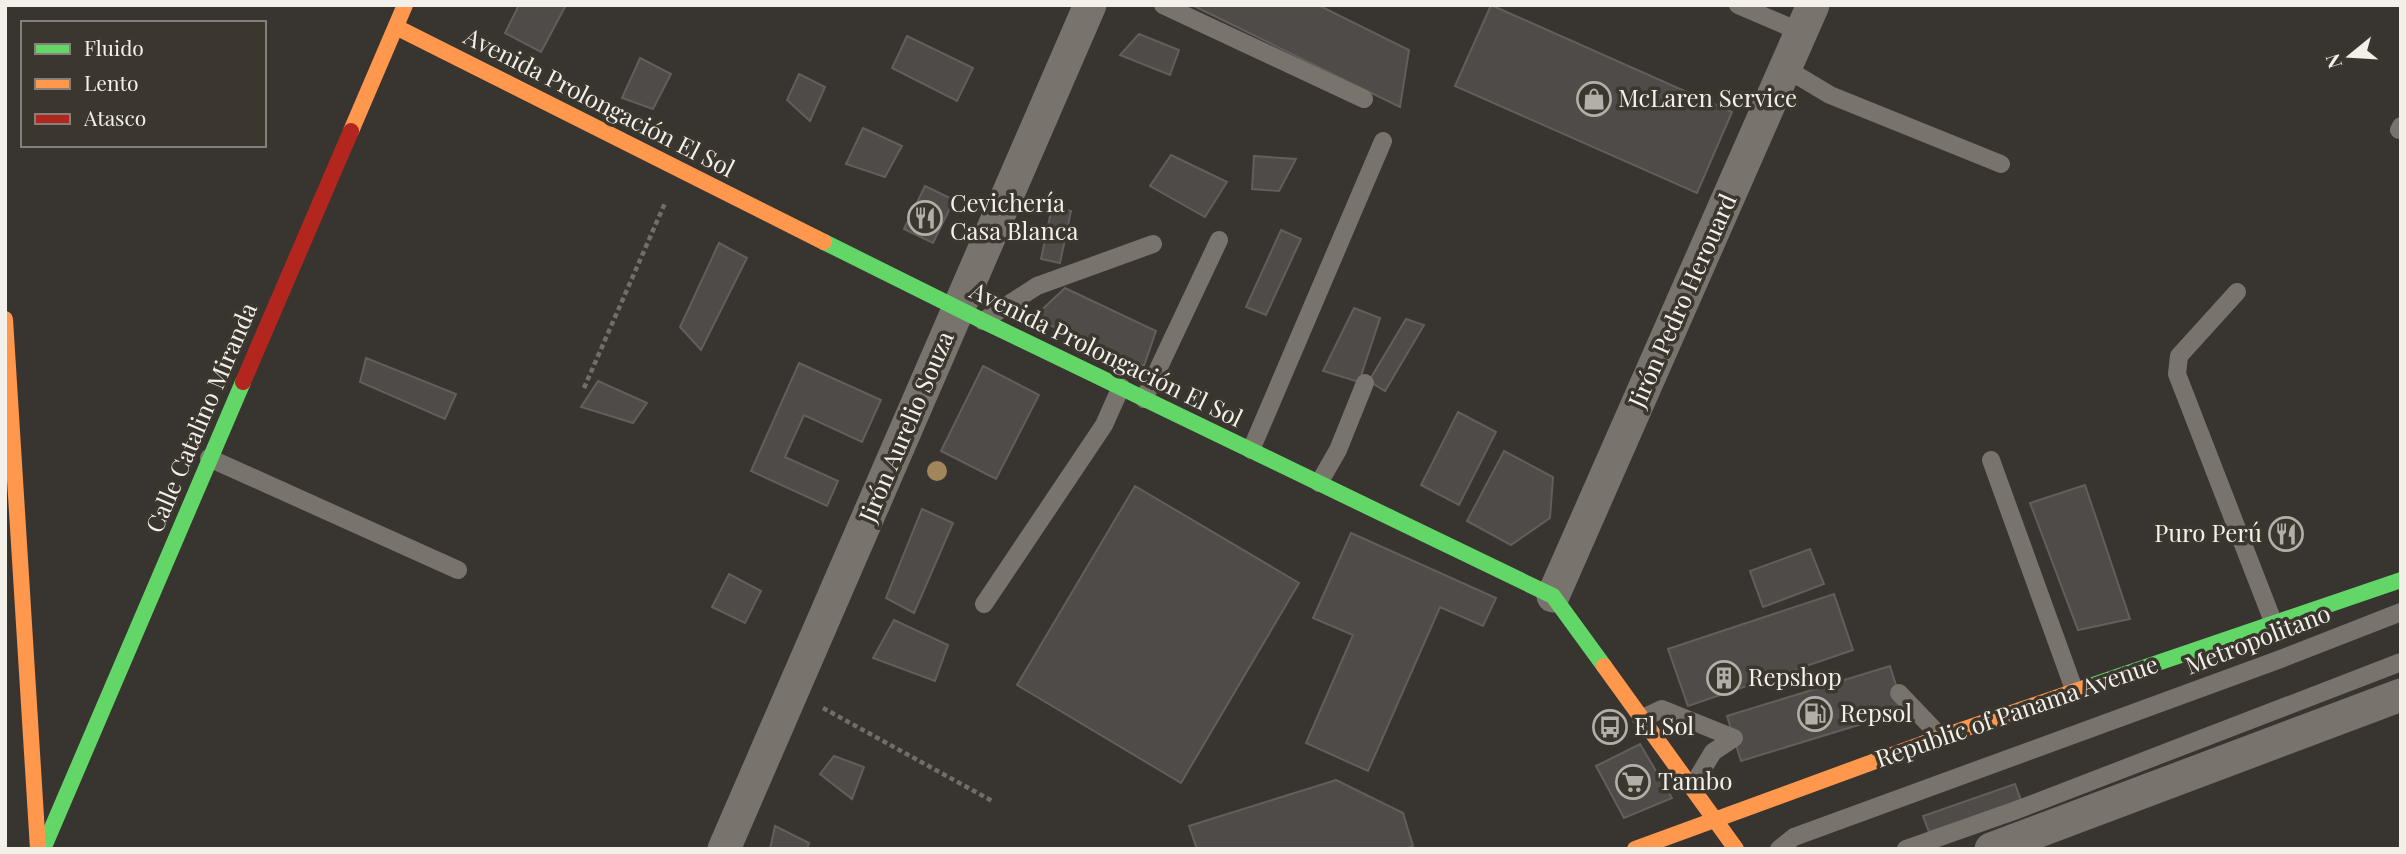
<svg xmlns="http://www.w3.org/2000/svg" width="2406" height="854" viewBox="0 0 2406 854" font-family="'Playfair Display',serif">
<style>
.building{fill:#4e4b48;stroke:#615f5b;stroke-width:2}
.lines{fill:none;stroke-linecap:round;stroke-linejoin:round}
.path{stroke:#716d68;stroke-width:4.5;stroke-dasharray:5 3.5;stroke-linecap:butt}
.lane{stroke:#78736c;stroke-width:18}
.street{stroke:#78736c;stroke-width:33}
.fast{stroke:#63d668;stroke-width:16}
.slow{stroke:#ff974d;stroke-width:16}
.jam{stroke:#b3261e;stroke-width:16}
.tree{fill:#a1865c}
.labels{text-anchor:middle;stroke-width:7;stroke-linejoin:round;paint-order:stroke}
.poi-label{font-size:24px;fill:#f3f0ea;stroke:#3b362e;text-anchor:start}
.street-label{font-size:24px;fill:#f3f0ea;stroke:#3b362e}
</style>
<rect width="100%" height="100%" fill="#383531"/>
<path class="building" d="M519,5H566L541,52L505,33Z
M1192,5H1318L1409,50L1400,107Z
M1491,5L1732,112L1697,193L1455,86Z
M1139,34L1179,50L1170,75L1120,55Z
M907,36L973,68L957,101L892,68Z
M640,58L671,74L653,109L622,98Z
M799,74L825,87L810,121L787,100Z
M863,128L902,146L885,177L846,164Z
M1171,155L1227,182L1205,217L1150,186Z
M1254,156L1296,159L1279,191L1252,189Z
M925,186L954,200L933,243L904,229Z
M1052,207L1071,211L1060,263L1041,259Z
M1281,230L1301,239L1266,315L1246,307Z
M719,243L747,258L701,350L680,327Z
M1065,288L1156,331L1144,366L1033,318Z
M1354,308L1380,318L1359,382L1323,371Z
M1406,319L1424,325L1385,391L1369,381Z
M366,358L456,394L445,419L360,382Z
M799,363L881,400L862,442L804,415L785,457L838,481L827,506L751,471Z
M983,366L1039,395L996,479L941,451Z
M598,381L647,403L633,423L581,407Z
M1458,412L1496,432L1459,505L1421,485Z
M1504,451L1553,477L1550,518L1511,545L1467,521Z
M2085,485L2130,619L2078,630L2030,503Z
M1135,486L1299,583L1181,783L1017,685Z
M922,509L953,523L914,613L886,598Z
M1351,533L1496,598L1483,626L1440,607L1368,771L1306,743L1353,635L1313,618Z
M1810,549L1824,584L1763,607L1750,571Z
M729,574L761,591L745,623L712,607Z
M1834,594L1853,650L1688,706L1668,649Z
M894,620L948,645L935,681L873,658Z
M1890,666L1904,711L1741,761L1727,716Z
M1640,744L1672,798L1624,818L1596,766Z
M834,756L864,767L852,799L820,774Z
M1336,780L1403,813L1413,846L1405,849H1197L1189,826Z
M2015,784L2021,800L1929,832L1923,816Z
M775,826L809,843L807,849H770Z"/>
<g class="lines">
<path class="path" d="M584,388L665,203
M823,708L994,802"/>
<path class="lane" d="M1163,5L1364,99
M1738,5L1801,32
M1785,68L1830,95L2001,164
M2399,130L2401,126
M2237,292L2179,356L2177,374L2274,624
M983,321L1037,286L1153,244
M1144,399L1219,240
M1251,450L1383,141
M209,458L458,570
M1991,460L2075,692
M1319,483L1338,450L1365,383
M984,604L1104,425L1121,387
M1899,693L1941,737
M1641,719L1662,709L1734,738
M1692,787L1713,752L1734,738
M1779,849L1794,837L2278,660L2401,612
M1906,849L2014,811L2401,662"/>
<path class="street" d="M1553,596L1813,5
M724,849L1090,5
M1991,849L2401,695"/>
<path class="fast" d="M824,242L983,321L1553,596L1604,666
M2087,687L2401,580
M43,849L243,382"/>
<path class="slow" d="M396,27L824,242
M351,131L405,5
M5,319L38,849
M1604,666L1736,849
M1635,849L1941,737L2087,687"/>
<path class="jam" d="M243,382L351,131"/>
</g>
<circle class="tree" cx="937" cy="471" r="10"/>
<defs>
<g id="shop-ring" transform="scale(1.75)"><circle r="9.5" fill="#3b362e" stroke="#b2afa9" stroke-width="1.5"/><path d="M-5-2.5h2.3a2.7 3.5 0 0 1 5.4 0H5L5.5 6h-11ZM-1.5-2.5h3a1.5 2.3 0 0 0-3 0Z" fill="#b2afa9"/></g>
<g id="restaurant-ring" transform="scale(1.75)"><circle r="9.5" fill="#3b362e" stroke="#b2afa9" stroke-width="1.5"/><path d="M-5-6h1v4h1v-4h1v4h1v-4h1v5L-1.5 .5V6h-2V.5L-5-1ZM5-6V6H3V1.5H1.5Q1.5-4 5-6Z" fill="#b2afa9"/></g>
<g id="building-ring" transform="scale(1.75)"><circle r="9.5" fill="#3b362e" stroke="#b2afa9" stroke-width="1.5"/><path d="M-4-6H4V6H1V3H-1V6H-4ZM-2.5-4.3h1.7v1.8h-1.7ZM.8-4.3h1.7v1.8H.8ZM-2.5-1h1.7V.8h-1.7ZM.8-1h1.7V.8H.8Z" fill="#b2afa9"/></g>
<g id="fuel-ring" transform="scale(1.75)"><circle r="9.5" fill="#3b362e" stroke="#b2afa9" stroke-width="1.5"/><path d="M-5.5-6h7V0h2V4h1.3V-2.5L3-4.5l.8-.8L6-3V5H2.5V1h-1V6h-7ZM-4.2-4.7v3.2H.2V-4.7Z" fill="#b2afa9"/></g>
<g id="bus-ring" transform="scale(1.75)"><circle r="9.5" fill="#3b362e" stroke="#b2afa9" stroke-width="1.5"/><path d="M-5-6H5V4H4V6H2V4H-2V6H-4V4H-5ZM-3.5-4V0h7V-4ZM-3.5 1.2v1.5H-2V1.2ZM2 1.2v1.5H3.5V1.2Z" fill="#b2afa9"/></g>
<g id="supermarket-ring" transform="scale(1.75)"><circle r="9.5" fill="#3b362e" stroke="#b2afa9" stroke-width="1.5"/><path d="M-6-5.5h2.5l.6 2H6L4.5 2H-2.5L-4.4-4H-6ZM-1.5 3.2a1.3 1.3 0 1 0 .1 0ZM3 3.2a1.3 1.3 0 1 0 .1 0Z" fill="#b2afa9"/></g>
</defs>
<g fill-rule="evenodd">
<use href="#shop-ring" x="1594" y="99"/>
<use href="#restaurant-ring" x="925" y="218"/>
<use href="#restaurant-ring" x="2286" y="534"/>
<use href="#building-ring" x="1724" y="678"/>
<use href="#fuel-ring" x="1815" y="714"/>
<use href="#bus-ring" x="1610" y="727"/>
<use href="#supermarket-ring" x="1633" y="782"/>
</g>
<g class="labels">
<g class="poi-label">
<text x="1618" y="107">McLaren Service</text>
<text x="950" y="212">Cevichería<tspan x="950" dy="28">Casa Blanca</tspan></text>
<text x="2262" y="542" text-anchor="end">Puro Perú</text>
<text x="1748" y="686">Repshop</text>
<text x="1840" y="722">Repsol</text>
<text x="1634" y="735">El Sol</text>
<text x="1658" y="790">Tambo</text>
</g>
<g class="street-label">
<text transform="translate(599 103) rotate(27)" y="8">Avenida Prolongación El Sol</text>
<text transform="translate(1683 301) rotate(-66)" y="8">Jirón Pedro Herouard</text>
<text transform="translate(1106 355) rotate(26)" y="8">Avenida Prolongación El Sol</text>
<text transform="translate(202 418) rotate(-67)" y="8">Calle Catalino Miranda</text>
<text transform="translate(907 427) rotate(-67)" y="8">Jirón Aurelio Souza</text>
<text transform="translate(2258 640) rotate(-21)" y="8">Metropolitano</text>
<text transform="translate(2017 712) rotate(-19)" y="8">Republic of Panama Avenue</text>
</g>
</g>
<rect width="2406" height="854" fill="none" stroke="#f3f0ea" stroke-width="14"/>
<rect x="21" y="21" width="245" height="126" fill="#3b362e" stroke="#858079" stroke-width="2"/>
<rect x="35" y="44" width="35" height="10" fill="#63d668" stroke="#858079" stroke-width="2"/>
<text x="84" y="56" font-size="21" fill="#f3f0ea">Fluido</text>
<rect x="35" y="79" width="35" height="10" fill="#ff974d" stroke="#858079" stroke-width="2"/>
<text x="84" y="91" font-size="21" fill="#f3f0ea">Lento</text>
<rect x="35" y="114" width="35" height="10" fill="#b3261e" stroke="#858079" stroke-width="2"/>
<text x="84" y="126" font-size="21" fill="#f3f0ea">Atasco</text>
<g transform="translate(2350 56) rotate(252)" stroke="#3b362e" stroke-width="5" paint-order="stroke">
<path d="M0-5L12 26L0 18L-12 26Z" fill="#f3f0ea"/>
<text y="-10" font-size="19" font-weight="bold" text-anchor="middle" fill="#f3f0ea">N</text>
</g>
</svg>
